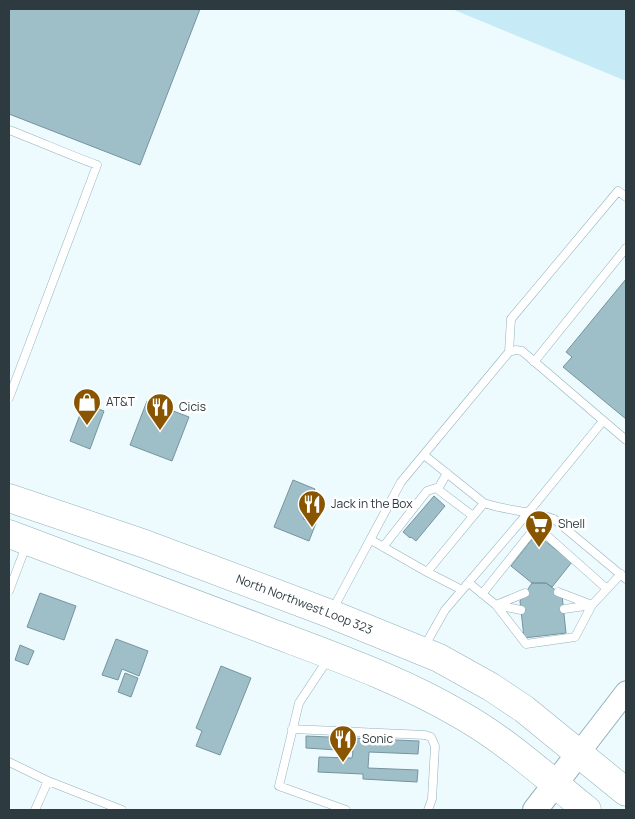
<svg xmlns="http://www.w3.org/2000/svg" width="635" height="819" viewBox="0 0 635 819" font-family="Manrope,sans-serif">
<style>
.green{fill:#c7ebf6}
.building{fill:#9fbfc8;stroke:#76949e}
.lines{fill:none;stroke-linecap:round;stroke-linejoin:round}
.lane-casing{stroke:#92b2bb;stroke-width:9}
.secondary-casing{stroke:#92b2bb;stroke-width:23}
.primary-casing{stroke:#92b2bb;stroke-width:26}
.highway-casing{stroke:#92b2bb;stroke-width:29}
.lane{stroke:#fff;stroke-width:8}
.secondary{stroke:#fff;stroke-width:21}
.primary{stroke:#fff;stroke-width:24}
.highway{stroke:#fff;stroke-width:28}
.labels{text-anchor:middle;stroke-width:5;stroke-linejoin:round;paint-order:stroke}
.poi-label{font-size:12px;fill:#2d3a3f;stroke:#fff;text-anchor:start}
.street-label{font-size:12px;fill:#2d3a3f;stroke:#fff}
</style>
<rect width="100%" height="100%" fill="#edfafe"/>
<path class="green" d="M452,9H626V81Z"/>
<path class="building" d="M9,9H200L140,165L9,114Z
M626,279V419L563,367L572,357L566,352Z
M147,401L189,417L172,461L130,445Z
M84,404L104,411L90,449L70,441Z
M293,480L315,489L303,519L316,523L309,541L274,527Z
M434,496L445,506L416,541L411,537L410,538L403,532Z
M536,534L572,562L552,587L546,583H532L511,566Z
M532,583H546L562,595L566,633L524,638L520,601Z
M40,593L76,606L64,640L27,627Z
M116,639L148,651L139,676L122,669L118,680L102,675Z
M20,645L34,651L28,665L15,660Z
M221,666L251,678L220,755L196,746L202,731L196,728Z
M125,673L138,678L131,697L118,692Z
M306,736L419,741L418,754L369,752L368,768L418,770L417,782L363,779V774L318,772L319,757L352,758L353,751L306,748Z"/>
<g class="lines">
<g class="lane-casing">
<path id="lane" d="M9,130C38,141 67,154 97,165L9,398
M509,352L511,319L618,191L626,197
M534,362L626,248
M424,455L484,503C507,511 531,511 554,519L626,579
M438,489L447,473
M371,540L427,572L484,503
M383,547L427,491L436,488L473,516
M427,572L462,590
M469,583L496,605L521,610
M9,591L26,546
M525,593L496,605L526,644L575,637L592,605L558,592
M482,594L534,529L544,533L607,589
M333,609L401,482L509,352L516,350L522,351L626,440
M564,609L592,605L621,574
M424,647L445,610L527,514L603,421
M328,659L299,703L279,786L346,810
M292,729L425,735L431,737L435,746L432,799L428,810
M9,762L48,781L122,810
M35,810L48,781"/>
</g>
<g class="secondary-casing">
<path id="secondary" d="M579,753L626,692"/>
</g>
<g class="primary-casing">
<path id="primary" d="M535,810L579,753"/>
</g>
<g class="highway-casing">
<g id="highway">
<path id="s1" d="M9,498L145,544L331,614L439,658L491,687L524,709L626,792"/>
<path d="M9,534C95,567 181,599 267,631C333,656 400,679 461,715C507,741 546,777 587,810"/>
</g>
</g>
<use href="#lane" class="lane"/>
<use href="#secondary" class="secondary"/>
<use href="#primary" class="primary"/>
<use href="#highway" class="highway"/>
</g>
<defs>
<g id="shop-pin" transform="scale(1.4375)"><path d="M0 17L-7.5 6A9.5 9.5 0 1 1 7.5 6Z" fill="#895501" stroke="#fff"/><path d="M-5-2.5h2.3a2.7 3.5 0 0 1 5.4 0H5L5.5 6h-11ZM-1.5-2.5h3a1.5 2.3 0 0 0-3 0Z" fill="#fff"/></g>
<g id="restaurant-pin" transform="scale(1.4375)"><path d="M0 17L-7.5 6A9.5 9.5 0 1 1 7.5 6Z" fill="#895501" stroke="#fff"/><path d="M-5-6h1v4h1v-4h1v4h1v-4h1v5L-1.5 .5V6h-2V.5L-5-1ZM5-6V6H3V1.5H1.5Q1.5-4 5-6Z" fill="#fff"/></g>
<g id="supermarket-pin" transform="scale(1.4375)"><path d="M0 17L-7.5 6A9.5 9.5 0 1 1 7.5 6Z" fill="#895501" stroke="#fff"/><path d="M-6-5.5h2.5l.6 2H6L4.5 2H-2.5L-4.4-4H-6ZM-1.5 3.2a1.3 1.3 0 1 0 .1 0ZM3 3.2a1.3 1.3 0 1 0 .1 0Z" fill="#fff"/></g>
</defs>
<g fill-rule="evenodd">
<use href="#shop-pin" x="87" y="402"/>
<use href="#restaurant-pin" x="160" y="407"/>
<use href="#restaurant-pin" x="312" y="504"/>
<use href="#supermarket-pin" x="539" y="524"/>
<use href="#restaurant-pin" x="343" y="739"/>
</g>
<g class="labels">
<g class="poi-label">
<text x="106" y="406">AT&amp;T</text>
<text x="179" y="411">Cicis</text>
<text x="331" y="508">Jack in the Box</text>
<text x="558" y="528">Shell</text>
<text x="362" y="743">Sonic</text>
</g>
<g class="street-label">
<text dy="4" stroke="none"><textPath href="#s1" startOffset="314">North Northwest Loop 323</textPath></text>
</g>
</g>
<rect width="635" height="819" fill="none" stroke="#2d3a3f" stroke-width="20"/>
</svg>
